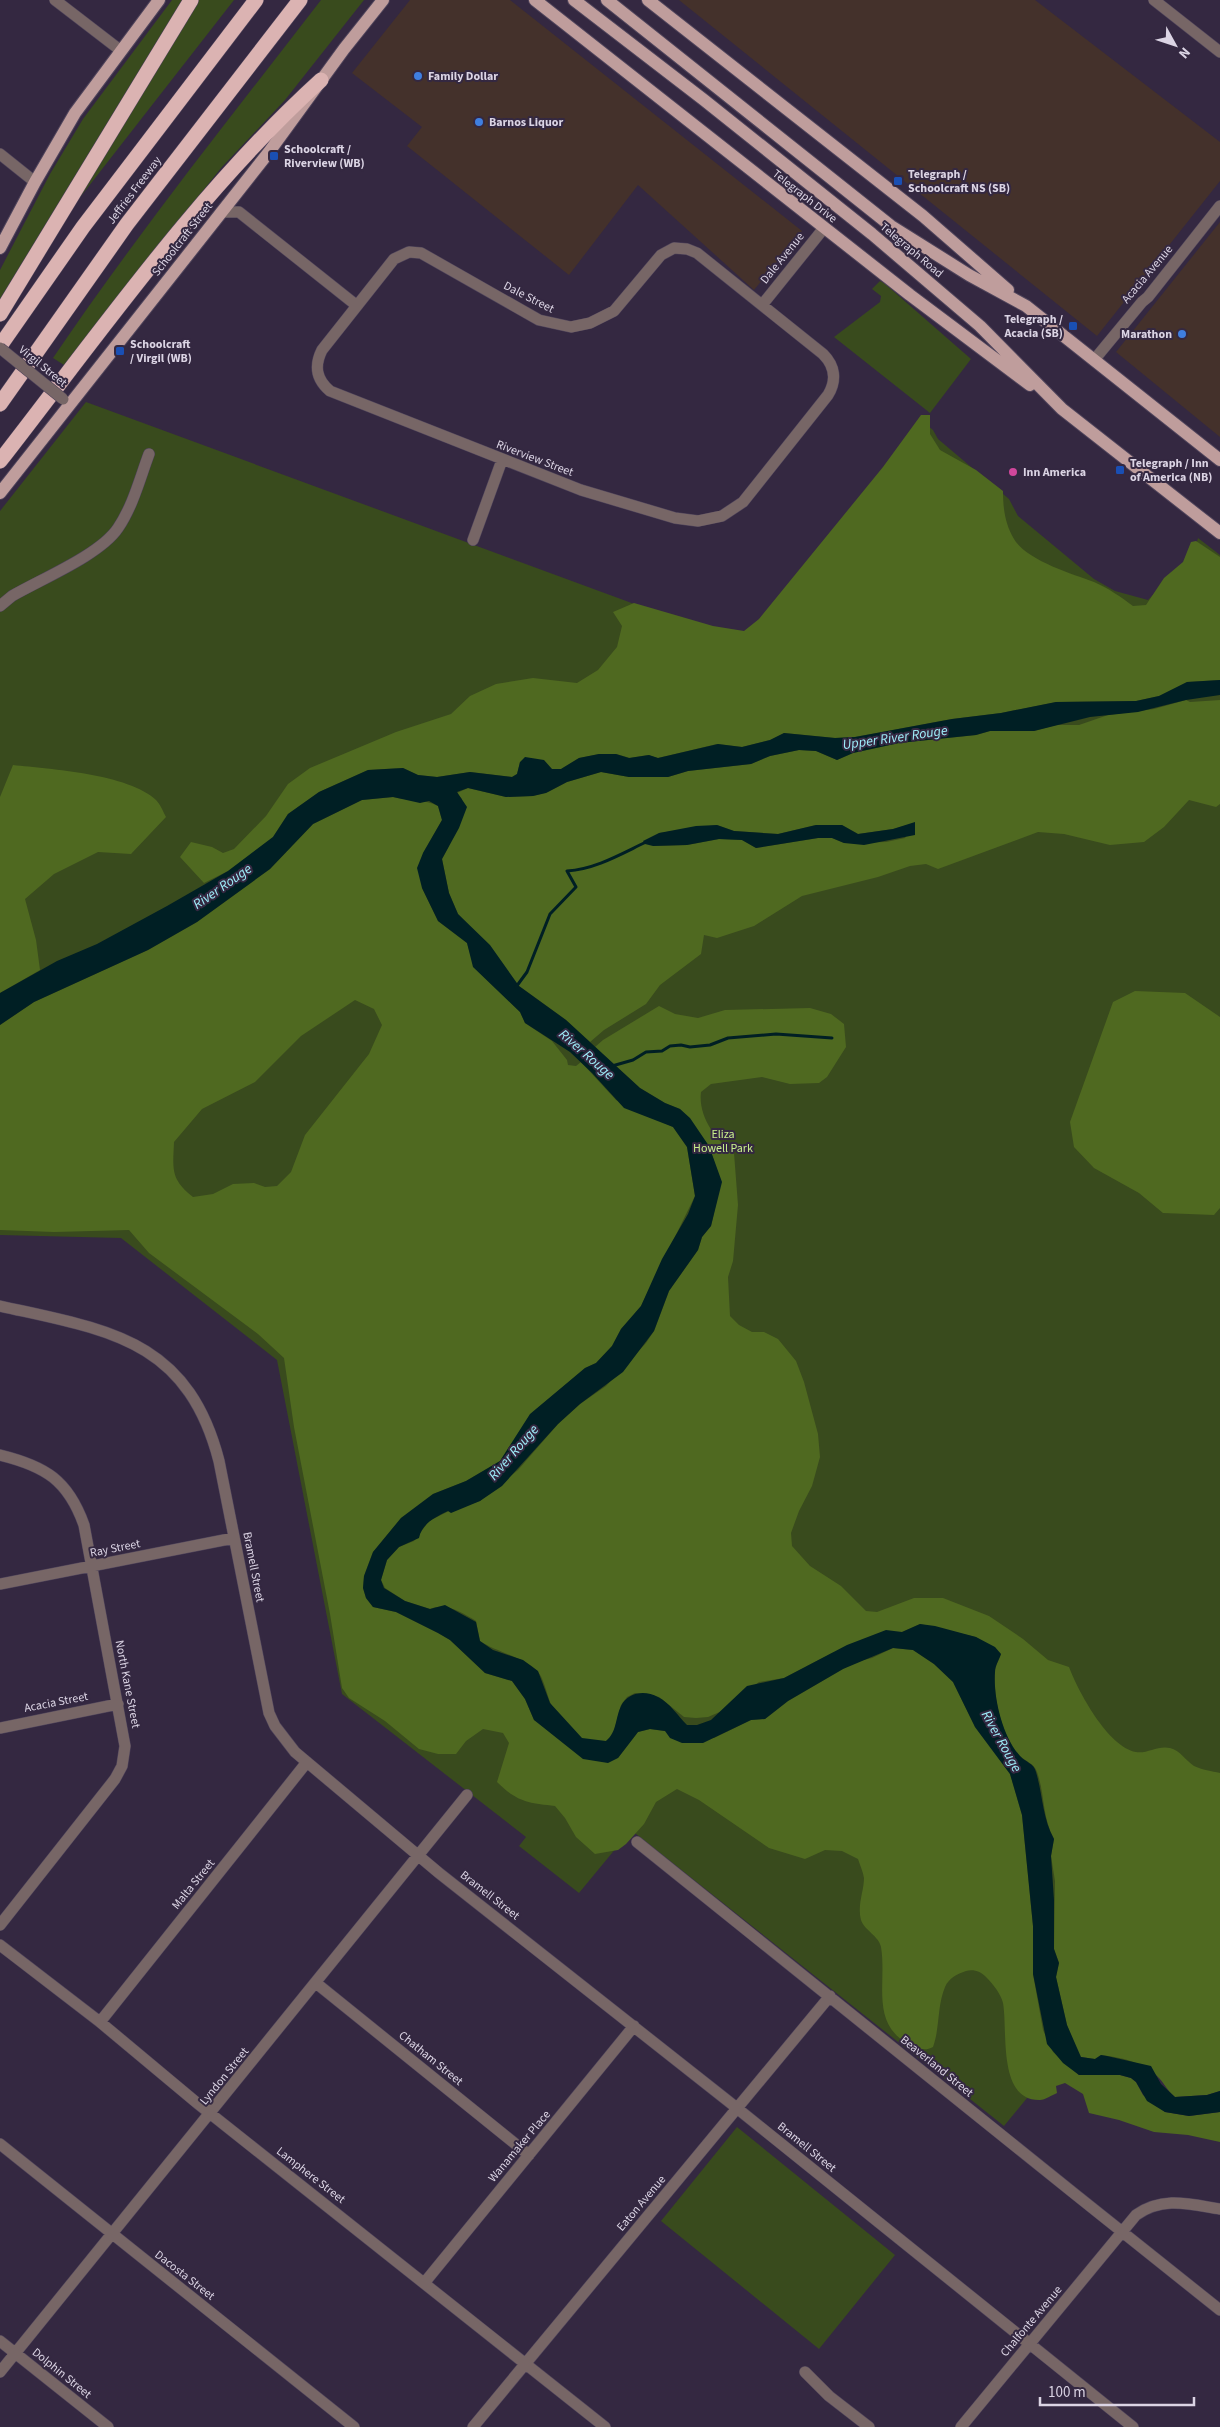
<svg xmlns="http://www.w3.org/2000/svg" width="1220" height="2427" viewBox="0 0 1220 2427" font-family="'Source Sans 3',sans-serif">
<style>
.commercial{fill:#44312b}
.green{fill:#394b1d}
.forest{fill:#4f6920;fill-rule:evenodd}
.water{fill:#001f24}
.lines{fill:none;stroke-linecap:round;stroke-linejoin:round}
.stream{stroke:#001f24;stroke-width:3}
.minor-casing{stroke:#4f445b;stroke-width:12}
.major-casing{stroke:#4f445b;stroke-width:14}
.highway-casing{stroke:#4f445b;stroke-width:16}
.minor{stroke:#766;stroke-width:11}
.major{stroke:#bf9d9c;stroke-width:12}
.highway{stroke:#dbb3b2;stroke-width:15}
.minor-bridge-casing{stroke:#4f445b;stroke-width:12;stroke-linecap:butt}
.minor-bridge{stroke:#766;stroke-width:11}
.shop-dot{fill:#3f7fe0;stroke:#342841;stroke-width:2}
.transit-dot{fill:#1a4fb4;stroke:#342841;stroke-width:2}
.hotel-dot{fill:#d1479c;stroke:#342841;stroke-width:2}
.labels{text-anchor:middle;stroke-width:4;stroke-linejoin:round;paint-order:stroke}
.poi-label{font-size:12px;font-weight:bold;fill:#dbd4e4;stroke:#342841;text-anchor:start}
.street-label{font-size:12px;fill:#dbd4e4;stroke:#342841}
.park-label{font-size:12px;fill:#c7ef8b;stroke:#342841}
.water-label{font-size:14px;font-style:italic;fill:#9eeefa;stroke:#342841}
</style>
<rect width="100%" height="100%" fill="#342841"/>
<path class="commercial" d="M410,0H510L802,231L754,290L638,185L569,275L407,146L422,127L352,73Z
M679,0H1035L1220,142V181L1097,336Z
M1220,222V437L1116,352Z"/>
<path class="green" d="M172,0H182L0,299V270L50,174L83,119Z
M199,0H234L78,200L75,199Z
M321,0H364L285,100L221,168L64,365L53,358C137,234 230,118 321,0Z
M880,281L884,283L971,359L930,413L834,337L880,302L881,296L872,289Z
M86,402L743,644L922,421L933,430L938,439L1009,499L1018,516L1094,579L1115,591L1148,600L1194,553L1198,538L1220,555V2064L1103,2075L1073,2042L1004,2126L631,1830L579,1893L519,1846L526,1837L342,1694L277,1360L121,1238L0,1235V511Z
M737,2127L895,2255L819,2349L661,2221Z"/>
<path class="forest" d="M921,415H930V434L940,450L976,470L1003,491C1003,508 1005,524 1014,539C1026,560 1072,574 1094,582C1108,588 1121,597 1133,606L1146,605L1164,578L1183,562L1191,542L1196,541L1220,557V680L1187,682L1159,696L1136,701L1056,702L1001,713L952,719L855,737L835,738L784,733L770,740L742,747L717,744L658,758L648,755L630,758L616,754H599L579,758L561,769H552L520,762L517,774L512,777L470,772L437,777L418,775L403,768L368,770L319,792L288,814L273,837L250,855L228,871L204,883L180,857L191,842L212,847L223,853L234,849L266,816L288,784L310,768L396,732L451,714L470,696L496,684L533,678L577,683L598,670L617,647L622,626L613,612L634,603L713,626L744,631L759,619L883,467Z
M1186,700L1190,702L1220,700V804L1216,807L1189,800L1164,827L1144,842L1110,845L1064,834L1038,832L938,869L926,864L910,866L878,877L802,896L754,926L717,938L704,935L701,954L660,985L646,1004L604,1030L590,1042L566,1020L519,986L458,914L449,893L442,859L448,848L462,799L457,793L468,788L506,797L533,796L548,792L567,782L601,772L629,777H668L688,771L751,764L770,756L799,750L816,751L837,760L853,753L899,743L976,735L990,731H1034L1056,725H1079L1108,715L1154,709ZM915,823L905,838L886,842L844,843L832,838H818L756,848L742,840L719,839L687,845L653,846L659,833L717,825L734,831L778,834L816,825H842L858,834L893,829Z
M13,765C50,769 129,774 156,800C160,804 163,811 166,817L131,854L98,852L54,874L25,899L36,940L40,970L0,993V797Z
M393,797C408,801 425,799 438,806L442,820L423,853L422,888L438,921L467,943L474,967L520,1012L525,1023L552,1041L567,1060L568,1065L576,1066L581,1062L616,1100L673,1127L687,1147L695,1196L641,1306L621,1329L612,1346L596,1363L585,1368L531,1414L500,1461L466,1481L433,1494L401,1518L373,1552L364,1576L363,1588L366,1598L373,1607L396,1612L438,1633L450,1640L485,1673L512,1681L525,1699L534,1720L618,1758L638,1732L650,1729L714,1738L751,1720L765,1719L788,1701L855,1662L872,1658L893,1648L913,1650L934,1664L953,1682L975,1727L1010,1774L1022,1815L1033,1926V1974L1043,2030L1053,2052L1079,2075H1120L1131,2078L1136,2082L1143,2095L1165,2112L1189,2116L1220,2112V2142L1188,2135L1154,2132L1119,2120L1089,2113L1083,2094L1065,2083L1056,2086L1057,2093C1052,2095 1045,2100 1040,2100C997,2101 1008,2030 1003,2003C1001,1994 993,1984 986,1977C981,1972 974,1969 966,1971C957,1974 949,1978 945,1987C937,2006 940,2028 933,2047C924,2052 917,2048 908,2044C870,2022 887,1983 881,1947C879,1936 864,1930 861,1920C857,1905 864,1891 864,1878C863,1872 860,1865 858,1859L842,1851L825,1850L805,1859L769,1848L699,1800L677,1789L656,1802L644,1824L626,1844L618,1850L595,1854L576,1837L565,1818L555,1806C528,1803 517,1802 497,1782L509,1743L503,1733L483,1729L466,1741L456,1754H438L419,1749L385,1721L349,1698L342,1688L330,1614L294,1427L284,1358L258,1334L149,1253L129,1230L54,1232L0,1230V1025L34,1002L148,950L197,922L270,869L313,824L362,800ZM355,1000L374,1009L382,1025L369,1054L305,1135L291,1172L277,1186L265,1187L254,1183L233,1184L213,1194L193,1197C170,1179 173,1169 174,1142L202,1109L255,1082L301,1036Z
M1135,991L1185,993L1220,1017V1208L1214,1215L1163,1213L1139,1193L1094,1168L1074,1147L1070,1122L1113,1002Z
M659,1006L675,1014L698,1018L725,1010L810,1008L831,1014L844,1024L846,1047L827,1077L819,1083L790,1084L762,1077L711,1084L701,1092C698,1116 715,1140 734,1153L738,1205L733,1261L728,1277L730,1316L739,1325L752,1332H764L778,1339L796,1361L804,1382L818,1434L820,1457L812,1486L799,1511L791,1533L792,1546L810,1566L841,1586L866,1611L877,1612L914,1598H943L989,1616L1023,1639L1048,1660L1069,1667C1078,1691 1108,1747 1136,1752C1147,1754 1158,1745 1170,1748C1180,1750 1186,1761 1194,1766C1202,1770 1212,1771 1220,1773V2091L1207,2095L1175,2097C1167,2091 1164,2082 1157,2076C1143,2062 1119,2057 1101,2055L1095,2059L1080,2057L1067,2025L1056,1977L1059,1963L1054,1949L1055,1881L1051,1856L1054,1839C1042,1817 1045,1794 1037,1772C1034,1763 1026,1762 1020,1756C1002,1737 993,1698 995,1672C995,1666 999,1660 1001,1654L976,1637L920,1624L902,1632L832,1653L784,1678L759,1682L722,1711L708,1717L696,1718L684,1717L659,1697L635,1693L627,1697L621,1705L613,1735L606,1741C599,1741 590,1741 583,1739C576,1736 553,1710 550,1702C547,1694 543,1676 537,1671C526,1658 496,1652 480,1641L476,1621C463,1613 445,1602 430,1609L405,1601L385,1588L381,1580L387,1560L399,1547L414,1541L429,1521L449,1511L480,1501L487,1495L518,1470L558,1424L580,1404L606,1386L646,1343L654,1331L669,1291L698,1250L702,1237L711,1226L721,1182L709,1146L680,1109L665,1103L640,1088L595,1047L603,1040Z"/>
<path class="water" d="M1220,680V695L1186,700L1138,712L1090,717L1034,731H990L976,735L899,743L853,753L837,760L816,751L799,750L770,756L751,764L688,771L668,777H629L601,772L567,782L546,793L533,796L506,797L468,788L457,792L467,807L459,828L442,859L449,893L458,914L490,945L519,986L566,1020L640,1088L665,1103L680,1109L690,1118L709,1146L722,1182L711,1226L702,1237L698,1250L669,1291L654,1331L623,1372L580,1404L558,1424L502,1486L480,1501L451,1513L448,1511C436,1517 422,1523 419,1538L399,1547L387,1560L381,1580L384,1588L405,1601L430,1609L445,1605L476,1622L480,1641L493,1650L523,1660L538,1671L550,1703L582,1738L606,1741C617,1732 615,1719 621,1706C628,1692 645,1690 658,1697C670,1703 678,1716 687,1725H697L711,1720L747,1686L784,1678L847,1645L886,1630L902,1632L920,1624L935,1626L976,1637L995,1647L1001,1654C999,1660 995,1666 995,1672C993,1698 1003,1737 1020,1756C1025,1762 1034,1763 1036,1772C1043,1795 1042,1817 1054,1839L1051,1856L1054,1900V1949L1059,1963L1056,1977L1067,2025L1081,2057L1095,2059L1101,2055L1107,2056L1151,2066L1161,2084L1175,2097L1207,2095L1220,2091V2112L1189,2116L1165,2112L1147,2101L1136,2082L1131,2078L1120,2075H1079L1063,2063L1047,2044L1033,1974V1926L1022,1815L1010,1774L975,1727L953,1682L934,1664L913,1650L893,1648L843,1669L788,1701L765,1719L751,1720L703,1743H682L670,1738L665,1731L650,1729L638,1732L618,1758L608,1763L583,1759L534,1720L525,1699L512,1681L485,1673L450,1640L438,1633L396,1612L373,1607L366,1598L363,1588L364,1576L373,1552L401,1518L433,1494L466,1481L500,1461L530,1414L585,1368L596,1363L612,1346L621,1329L641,1306L662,1259L688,1214L695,1196L687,1147L673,1127L624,1108L592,1073L570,1052L525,1023L520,1012L473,967L467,943L438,921L422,888L417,868L423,853L442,820L438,806L429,801L420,803L393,797L362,800L313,824L270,869L197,922L148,950L34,1002L0,1025V993L57,961L97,944L167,906L228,871L273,837L288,814L319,792L368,770L403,768L418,775L437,777L470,772L512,777L517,774L520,762L525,757L544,760L552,769H561L579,758L599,754H616L629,758L649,755L658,758L718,744L742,747L770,740L784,733L835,738L855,737L952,719L1001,713L1056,702L1136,701L1159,696L1187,682Z
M915,822V835L864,845L844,843L832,838H818L756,848L742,840L719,839L687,845L653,846L645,844L643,841L659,833L696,826L717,825L734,831L778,834L816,825H842L858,834L893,829Z"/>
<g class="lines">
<path class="stream" d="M516,987L527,972L550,914L576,887L567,871C595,869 619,855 644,843
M612,1066L633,1060L646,1052L662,1051L670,1046L681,1045L690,1047L710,1045L728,1038L776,1034L832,1038"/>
<g class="minor-casing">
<path id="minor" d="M55,0L120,50
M1154,0L1220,52
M0,154L35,182
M221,212H239L356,305
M674,248L687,249L697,253L823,354C835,366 837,380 828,395L743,502L722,516L698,521L675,518L581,490L330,391C316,379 314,366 322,350L394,259L409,252L421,253L539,320L571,327L590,323L614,311L661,255Z
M762,305L824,228
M1094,360L1142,302L1148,297L1220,206
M473,540L502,460
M0,606L12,596C41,579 100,555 118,528C133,506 140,478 149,454
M0,1306C107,1330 187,1338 219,1461L269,1713L275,1726L295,1752L439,1873L728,2101L1133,2427
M0,1455C45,1466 68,1480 84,1525L125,1746L122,1766L115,1779L0,1925
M0,1584L234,1538
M0,1728L118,1704
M637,1842C832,1998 1025,2155 1220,2310
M0,1945L100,2022L197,2103L605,2427
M316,1983L529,2155
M100,2022L307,1762
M0,2144L354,2427
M425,2282L634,2026
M0,2341L108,2427
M0,2372L467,1795
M805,2372L829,2396L869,2427
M473,2427L830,1996
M961,2427L1136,2215C1163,2196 1189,2204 1220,2209"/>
</g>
<g class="major-casing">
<path id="major" d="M535,0L910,295L1030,385
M574,0L704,100L872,234L980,326L1062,409L1220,533
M607,0L891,226L969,275L1026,306L1220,460
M648,0L923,216L1008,290
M0,248L35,182L75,113L159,0
M0,493L269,152L344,49L383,0"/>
</g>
<g class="highway-casing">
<path id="highway" d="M0,314L191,0
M0,346L83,227L256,0
M0,404L127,224L300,0
M0,461C102,330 198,192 321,80"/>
</g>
<use href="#minor" class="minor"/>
<use href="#major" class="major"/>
<use href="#highway" class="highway"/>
<g class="minor-bridge-casing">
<path id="minor-bridge" d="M0,348L63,399"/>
</g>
<use href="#minor-bridge" class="minor-bridge"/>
</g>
<g class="shop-dot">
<circle cx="418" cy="76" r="5"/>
<circle cx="479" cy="122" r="5"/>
<circle cx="1182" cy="334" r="5"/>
</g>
<g class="transit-dot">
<rect x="269" y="151" width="10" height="10" rx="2.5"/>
<rect x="893" y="176" width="10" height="10" rx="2.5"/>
<rect x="1068" y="321" width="10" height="10" rx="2.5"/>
<rect x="115" y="346" width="10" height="10" rx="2.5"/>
<rect x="1115" y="465" width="10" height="10" rx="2.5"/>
</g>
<circle class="hotel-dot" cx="1013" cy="472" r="5"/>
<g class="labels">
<g class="poi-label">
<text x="428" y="80">Family Dollar</text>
<text x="489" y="126">Barnos Liquor</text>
<text x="284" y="153">Schoolcraft /<tspan x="284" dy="14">Riverview (WB)</tspan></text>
<text x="908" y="178">Telegraph /<tspan x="908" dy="14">Schoolcraft NS (SB)</tspan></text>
<text x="1063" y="323" text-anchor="end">Telegraph /<tspan x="1063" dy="14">Acacia (SB)</tspan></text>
<text x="1172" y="338" text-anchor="end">Marathon</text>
<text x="130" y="348">Schoolcraft<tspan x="130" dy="14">/ Virgil (WB)</tspan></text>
<text x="1130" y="467">Telegraph / Inn<tspan x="1130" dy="14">of America (NB)</tspan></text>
<text x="1023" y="476">Inn America</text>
</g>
<g class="street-label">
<text transform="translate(134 190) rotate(-53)" y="4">Jeffries Freeway</text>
<text transform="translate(805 196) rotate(38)" y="4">Telegraph Drive</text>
<text transform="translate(182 239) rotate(-52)" y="4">Schoolcraft Street</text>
<text transform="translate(912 250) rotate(40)" y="4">Telegraph Road</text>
<text transform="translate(782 258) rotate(-51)" y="4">Dale Avenue</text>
<text transform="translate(1147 274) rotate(-50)" y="4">Acacia Avenue</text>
<text transform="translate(529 297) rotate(27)" y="4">Dale Street</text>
<text transform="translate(43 366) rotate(39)" y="4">Virgil Street</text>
<text transform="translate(535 458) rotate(21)" y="4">Riverview Street</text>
<text transform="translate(115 1548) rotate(-11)" y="4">Ray Street</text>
<text transform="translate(254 1567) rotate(79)" y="4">Bramell Street</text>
<text transform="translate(128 1684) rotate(79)" y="4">North Kane Street</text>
<text transform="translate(56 1702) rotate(-11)" y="4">Acacia Street</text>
<text transform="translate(193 1884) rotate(-51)" y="4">Malta Street</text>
<text transform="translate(490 1895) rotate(38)" y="4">Bramell Street</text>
<text transform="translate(431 2058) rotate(39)" y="4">Chatham Street</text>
<text transform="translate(937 2066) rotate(39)" y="4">Beaverland Street</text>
<text transform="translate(224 2076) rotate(-51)" y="4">Lyndon Street</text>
<text transform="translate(519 2146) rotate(-50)" y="4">Wanamaker Place</text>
<text transform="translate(807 2147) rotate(39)" y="4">Bramell Street</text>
<text transform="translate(311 2175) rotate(38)" y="4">Lamphere Street</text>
<text transform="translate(641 2203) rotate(-50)" y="4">Eaton Avenue</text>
<text transform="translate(185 2275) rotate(38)" y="4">Dacosta Street</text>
<text transform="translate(1031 2321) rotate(-50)" y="4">Chalfonte Avenue</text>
<text transform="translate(62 2373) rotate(39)" y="4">Dolphin Street</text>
</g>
<g class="park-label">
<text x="723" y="1138">Eliza<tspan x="723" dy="14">Howell Park</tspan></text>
</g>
<g class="water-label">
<text transform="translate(895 737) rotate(-8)" y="5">Upper River Rouge</text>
<text transform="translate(222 886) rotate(-35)" y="5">River Rouge</text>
<text transform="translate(587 1054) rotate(41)" y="5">River Rouge</text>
<text transform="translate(513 1452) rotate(-49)" y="5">River Rouge</text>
<text transform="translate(1002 1741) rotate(61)" y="5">River Rouge</text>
</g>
</g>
<g transform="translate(1175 45) rotate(130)" stroke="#342841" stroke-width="4" paint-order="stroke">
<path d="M0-4L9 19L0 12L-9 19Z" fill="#dbd4e4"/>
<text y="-8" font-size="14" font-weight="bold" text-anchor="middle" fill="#dbd4e4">N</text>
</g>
<path d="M1040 2397v8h154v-8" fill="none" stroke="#dbd4e4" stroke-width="2.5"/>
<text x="1048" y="2397" font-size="15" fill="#dbd4e4" stroke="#342841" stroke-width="4" paint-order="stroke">100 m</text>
</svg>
